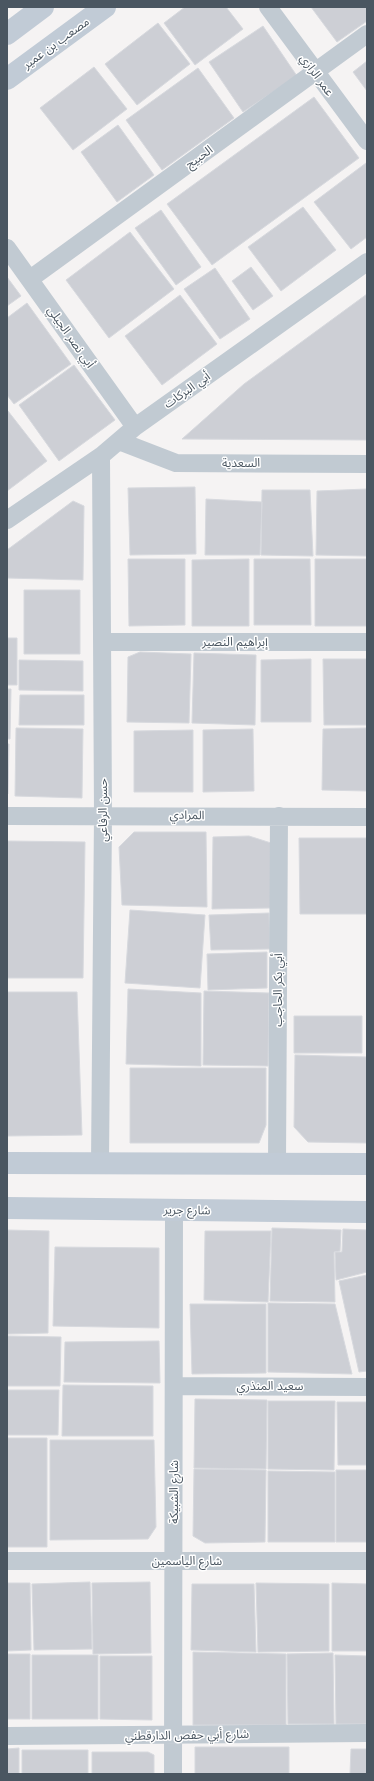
<svg xmlns="http://www.w3.org/2000/svg" width="374" height="1781" viewBox="0 0 374 1781" font-family="Jost,'Noto Sans Arabic',sans-serif">
<style>
.building{fill:#cdcfd5;stroke:#d7d9de}
.lines{fill:none;stroke-linecap:round;stroke-linejoin:round}
.street{stroke:#c1cad2;stroke-width:18}
.secondary{stroke:#c1cbd6;stroke-width:22}
.labels{text-anchor:middle;stroke-width:3;stroke-linejoin:round;paint-order:stroke}
.street-label{font-size:12px;fill:#4a5661;stroke:#fff}
</style>
<rect width="100%" height="100%" fill="#f5f3f3"/>
<path class="building" d="M185,7H226L243,29L195,65L164,23Z
M311,7H367V21L337,42Z
M158,23L190,64L137,105L105,64Z
M263,26L297,76L243,112L209,62Z
M367,61V91L353,72Z
M94,67L127,109L73,150L40,108Z
M198,68L234,118L162,170L126,120Z
M314,97L359,158L212,265L167,204Z
M118,125L154,175L117,202L81,152Z
M366,163L367,165V237L351,249L314,202Z
M303,207L336,250L281,291L248,247Z
M161,210L201,267L176,285L135,228Z
M130,232L174,289L109,338L66,280Z
M251,267L273,296L253,310L232,281Z
M215,268L250,319L220,339L184,289Z
M7,277L21,296L7,306Z
M367,294V440L182,439L244,384Z
M180,295L217,344L162,385L125,336Z
M27,303L71,364L14,404L7,395V318Z
M74,365L115,420L59,461L19,405Z
M8,411L47,461L7,491V412Z
M195,487L196,554L130,555L128,488Z
M367,489V556L316,555L317,491Z
M262,490H310L313,556L261,555Z
M206,499L262,502L260,555H205Z
M73,501L84,506L83,580L7,578V550Z
M128,559H185V625L129,626Z
M249,559V626H192V560Z
M254,559H310L311,625H254Z
M315,559H367V626H315Z
M24,590H80V654H24Z
M7,638H17V685H7Z
M140,652L191,654L189,723L127,722L128,657Z
M194,653L256,655L255,725L192,723Z
M311,659V722H261V660Z
M323,659H367V725H324Z
M19,660L83,661V691L19,690Z
M7,689H11L10,739H7Z
M20,695H84V725H19Z
M16,728L83,729L82,798L15,796Z
M367,728V791L322,790L323,729Z
M253,729L254,791L203,792V730Z
M193,730V792H134V731Z
M7,744H9L8,794H7Z
M134,832H206L207,907L122,905L119,847Z
M249,836L271,843L272,908L212,909L213,837Z
M299,838H367V914H300Z
M7,841L85,842L83,978H7Z
M130,910L205,915L200,988L125,983Z
M269,913L270,949L211,950L209,915Z
M267,952V988L208,990L207,954Z
M128,989L201,993V1066L126,1064Z
M204,991L269,993L268,1066L203,1065Z
M7,992H77L82,1135L7,1136Z
M294,1016H362V1053H294Z
M295,1055L367,1057V1143L308,1142L294,1127Z
M130,1068H266V1125L259,1143H130Z
M272,1228L341,1230L340,1251L334,1252L335,1302L270,1301Z
M343,1229L367,1230V1272L336,1280L335,1252H342Z
M7,1230L49,1231L48,1333L7,1334Z
M205,1231H271L268,1302L204,1300Z
M55,1247L159,1248V1328L53,1326Z
M367,1275V1371L359,1372L339,1281Z
M268,1303L335,1304L352,1374L268,1372Z
M190,1304H266V1373L192,1374Z
M7,1336L61,1337L60,1386H7Z
M159,1341L160,1383L64,1382L65,1342Z
M63,1385L153,1386V1436H62Z
M7,1390H59L58,1435H7Z
M195,1399L267,1400L266,1469L194,1468Z
M268,1401H335L334,1470L268,1469Z
M337,1402H367V1465H338Z
M7,1438H47V1547H7Z
M50,1440H154L156,1527L148,1539L50,1540Z
M194,1469L266,1470L265,1542L205,1543L193,1536Z
M336,1470H367V1542H336Z
M268,1471L335,1472V1542H268Z
M90,1582L92,1649L34,1650L32,1584Z
M150,1582L151,1653L93,1654L92,1583Z
M7,1583H30L31,1650L7,1651Z
M256,1583L329,1584V1651L258,1652Z
M332,1583L367,1584V1651H332Z
M192,1584H254L256,1652L191,1650Z
M193,1652L286,1654V1725H193Z
M333,1653L334,1724H288L287,1654Z
M7,1654H30V1719H7Z
M32,1655H98V1719H32Z
M335,1655L367,1656V1724H336Z
M100,1656H152V1720L100,1719Z
M195,1747H289V1774H195Z
M19,1748V1774H7V1749Z
M351,1749H367V1774H350Z
M22,1750H88V1774H22Z
M92,1752H148L154,1755V1774H92Z"/>
<g class="lines">
<path class="street" d="M268,7L367,141
M7,248L135,427
M30,279L367,34
M119,441L176,463L367,464
M7,520L101,456L135,427L367,262
M103,642H367
M7,816L367,817
M100,1163L103,815L101,456
M277,1163L279,816
M174,1386L367,1387
M7,1561H367
M7,1736L367,1733
M173,1774L174,1210"/>
<path class="secondary" d="M7,34L43,7
M7,79L105,7
M7,1163L367,1164
M7,1208L367,1212"/>
</g>
<g class="labels">
<g class="street-label">
<text transform="translate(56 43) rotate(-36)" y="4">مصعب بن عمير</text>
<text transform="translate(317 75) rotate(54)" y="4">عمر الرازي</text>
<text transform="translate(199 157) rotate(-36)" y="4">الحبيج</text>
<text transform="translate(71 337) rotate(55)" y="4">أبي نصر الجيلي</text>
<text transform="translate(187 390) rotate(-35)" y="4">أبي البركات</text>
<text x="241" y="467">السعدية</text>
<text x="235" y="646">إبراهيم النصير</text>
<text transform="translate(103 810) rotate(-90)" y="4">حسن الرفاعي</text>
<text transform="translate(187 815) rotate(1)" y="4">المرادي</text>
<text transform="translate(278 990) rotate(-90)" y="4">أبي بكر الحاجب</text>
<text transform="translate(187 1210) rotate(1)" y="4">شارع جرير</text>
<text x="270" y="1390">سعيد المنذري</text>
<text transform="translate(174 1492) rotate(-90)" y="4">شارع الشبيكة</text>
<text x="187" y="1565">شارع الياسمين</text>
<text transform="translate(187 1735) rotate(-1)" y="4">شارع أبي حفص الدارقطني</text>
</g>
</g>
<rect width="374" height="1781" fill="none" stroke="#4a5661" stroke-width="16"/>
</svg>
